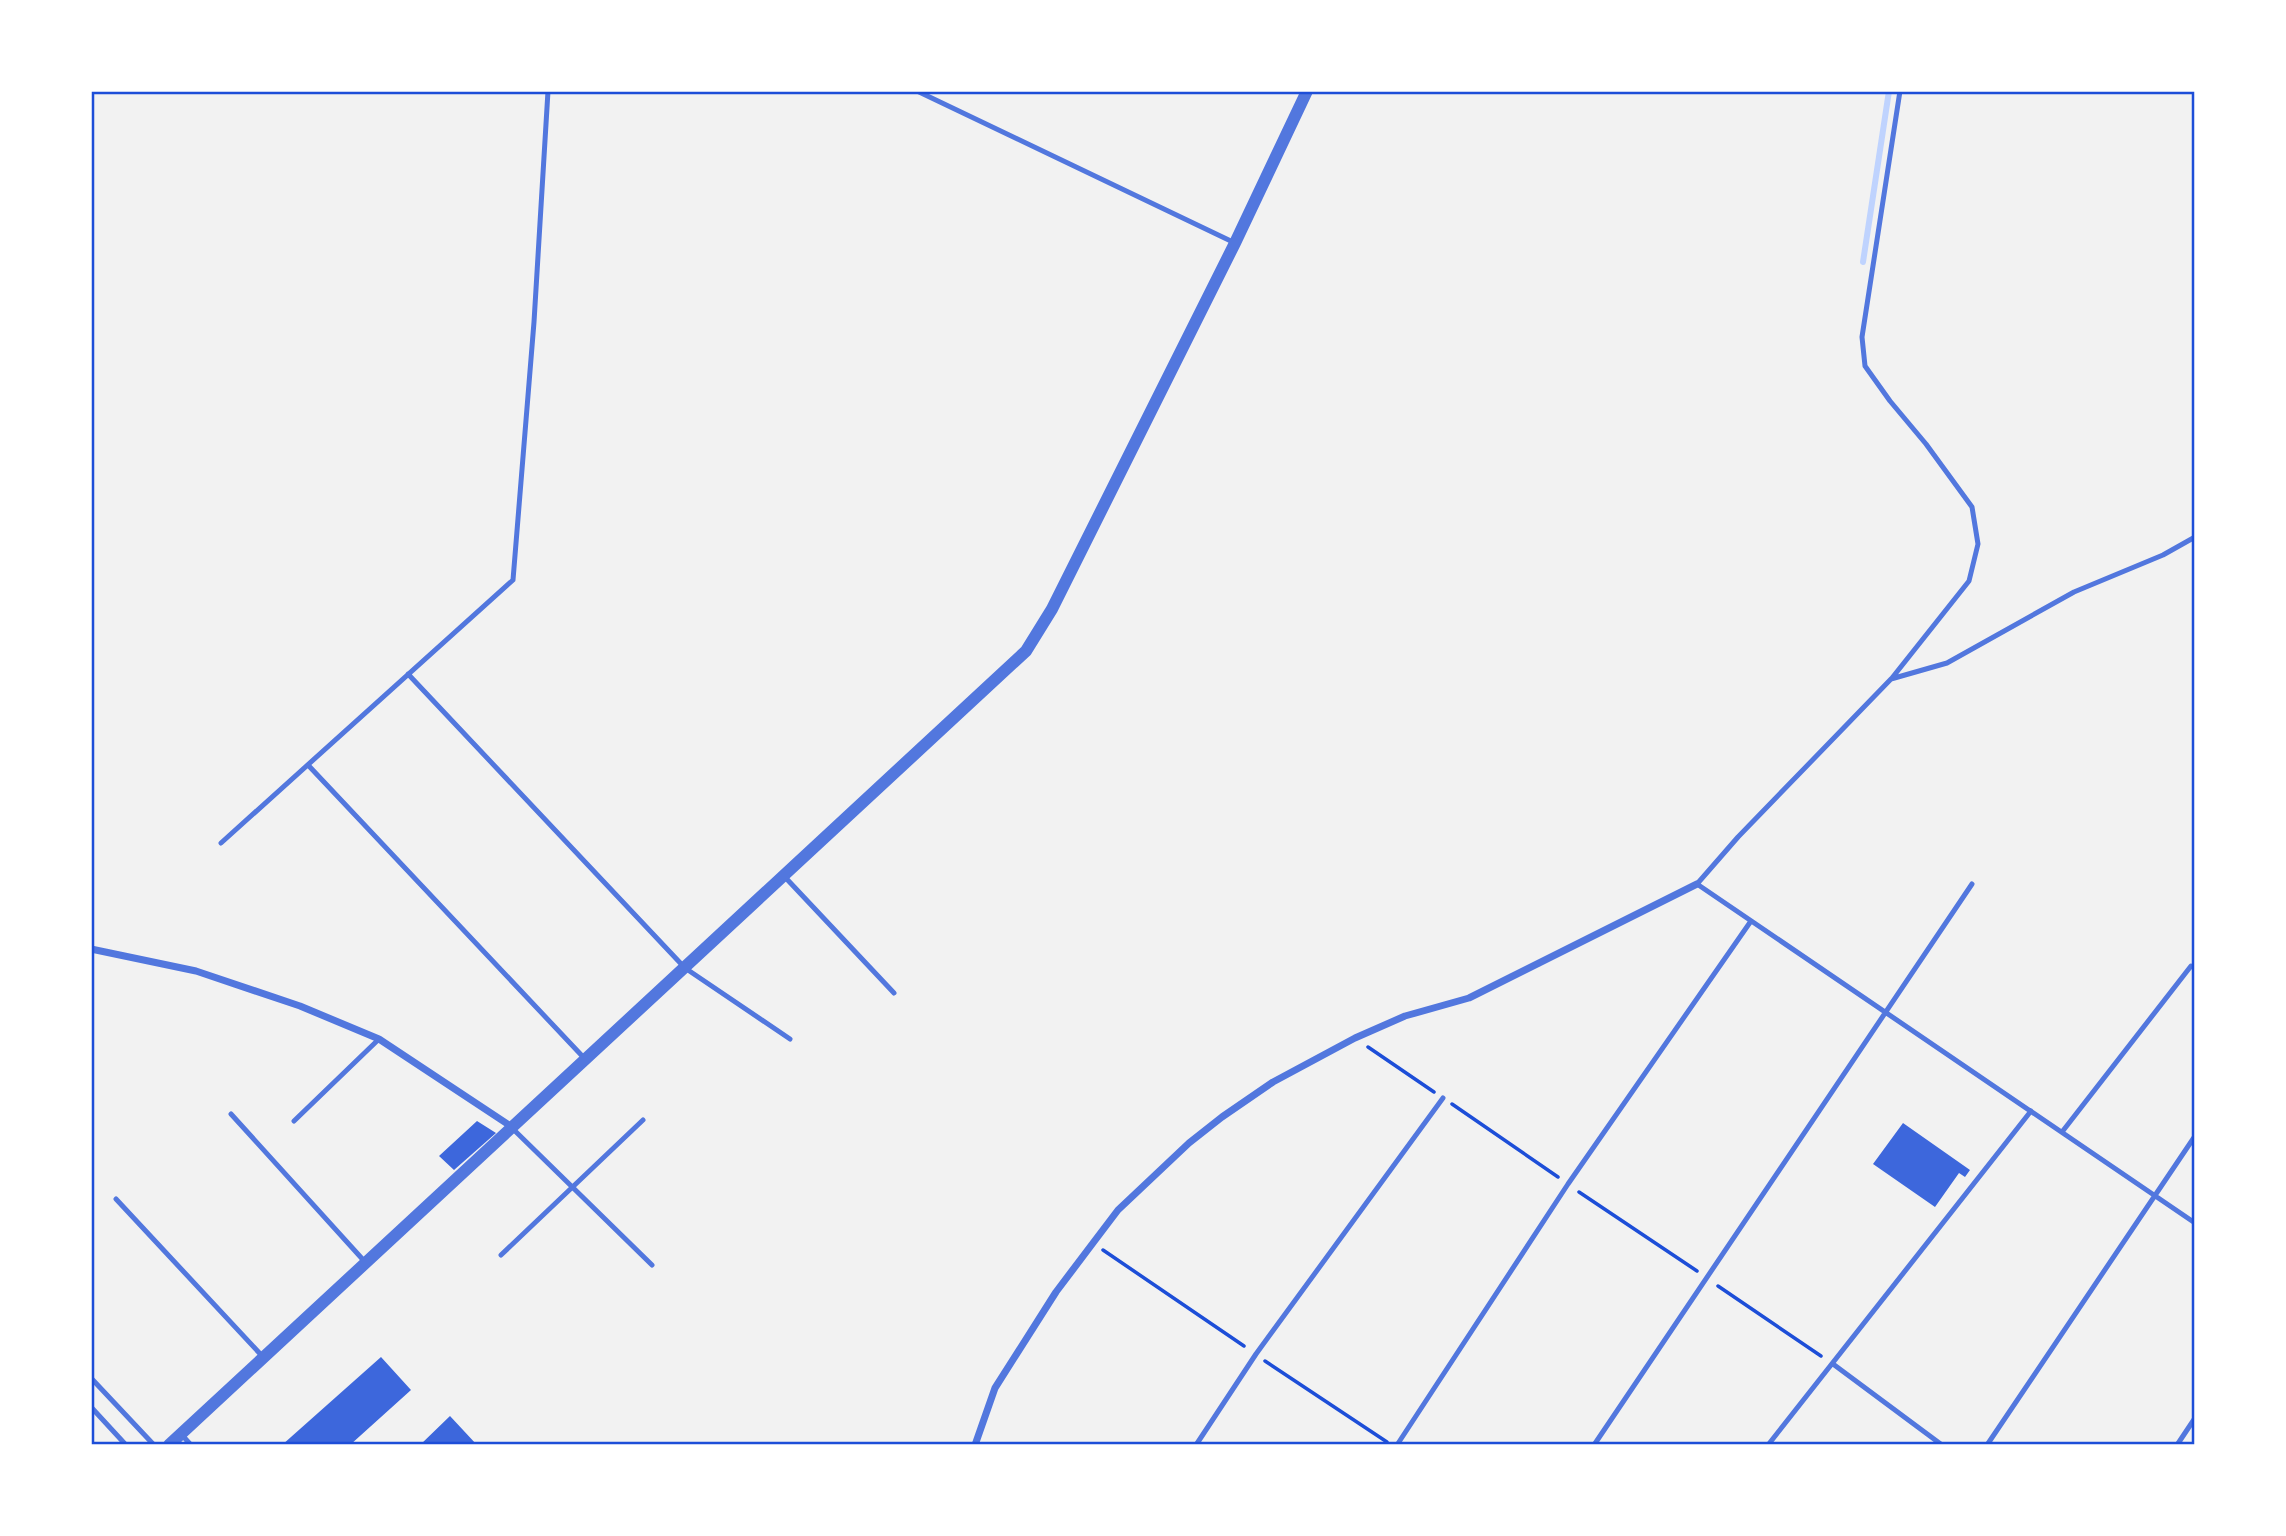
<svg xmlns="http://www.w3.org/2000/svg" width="2286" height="1536" viewBox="0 0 2286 1536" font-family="Manrope,sans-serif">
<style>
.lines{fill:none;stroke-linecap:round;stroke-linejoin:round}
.stream{stroke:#bfd3fe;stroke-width:6}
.building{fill:#3d67dc}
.path{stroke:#1d4ed8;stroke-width:3.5}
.service{stroke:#5277de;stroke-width:5}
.minor{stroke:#5277de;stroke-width:7}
.tertiary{stroke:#5277de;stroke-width:12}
.neatline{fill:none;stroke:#1d4ed8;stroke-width:2.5}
</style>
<rect width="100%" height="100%" fill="#f2f2f2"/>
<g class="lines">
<path class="stream" d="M1863,262L1889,91"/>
</g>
<path class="building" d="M477,1121L496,1133L454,1170L439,1156Z
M1903,1123L1970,1170L1965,1177L1959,1173L1935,1207L1873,1164Z
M381,1357L411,1390L350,1445H282Z
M450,1416L477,1445H420Z"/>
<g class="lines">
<path class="path" d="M1368,1047L1434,1092
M1452,1104L1558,1177
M1579,1192L1697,1271
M1103,1250L1244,1346
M1718,1286L1821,1356
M1265,1361L1387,1442"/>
<path class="service" d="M917,91L1235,243
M2195,537L2163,555L2074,592L1947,663L1891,679L1738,837L1697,884L2195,1223
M408,674L685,968L790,1039
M1892,678L1969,581L1978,544L1972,507L1926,444L1890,401L1865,366L1862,337L1900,91
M308,765L586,1060
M221,843L513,580L534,322L548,91
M783,875L894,993
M231,1114L366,1263
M294,1121L379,1039
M512,1128L652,1265
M2062,1132L2191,966L2195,968
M116,1199L264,1358
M501,1255L643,1120
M1833,1364L1942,1445
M91,1378L154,1445
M91,1407L126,1445
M181,1434L191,1445
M1196,1445L1256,1354L1443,1098
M1397,1445L1568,1184L1751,921
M1594,1445L1972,884
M1768,1445L2031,1111
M1987,1445L2195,1136
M2177,1445L2195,1418"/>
<path class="minor" d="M91,949L196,971L300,1006L379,1039L512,1127
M975,1445L995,1388L1056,1292L1093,1243L1118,1210L1189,1143L1222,1117L1273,1082L1355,1038L1405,1016L1469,998L1697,884"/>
<path class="tertiary" d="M169,1445L1026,651L1052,609L1235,243L1307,91"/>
</g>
<rect width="2286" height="1536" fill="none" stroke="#ffffff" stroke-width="186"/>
<rect x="93" y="93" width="2100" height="1350" class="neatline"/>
</svg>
